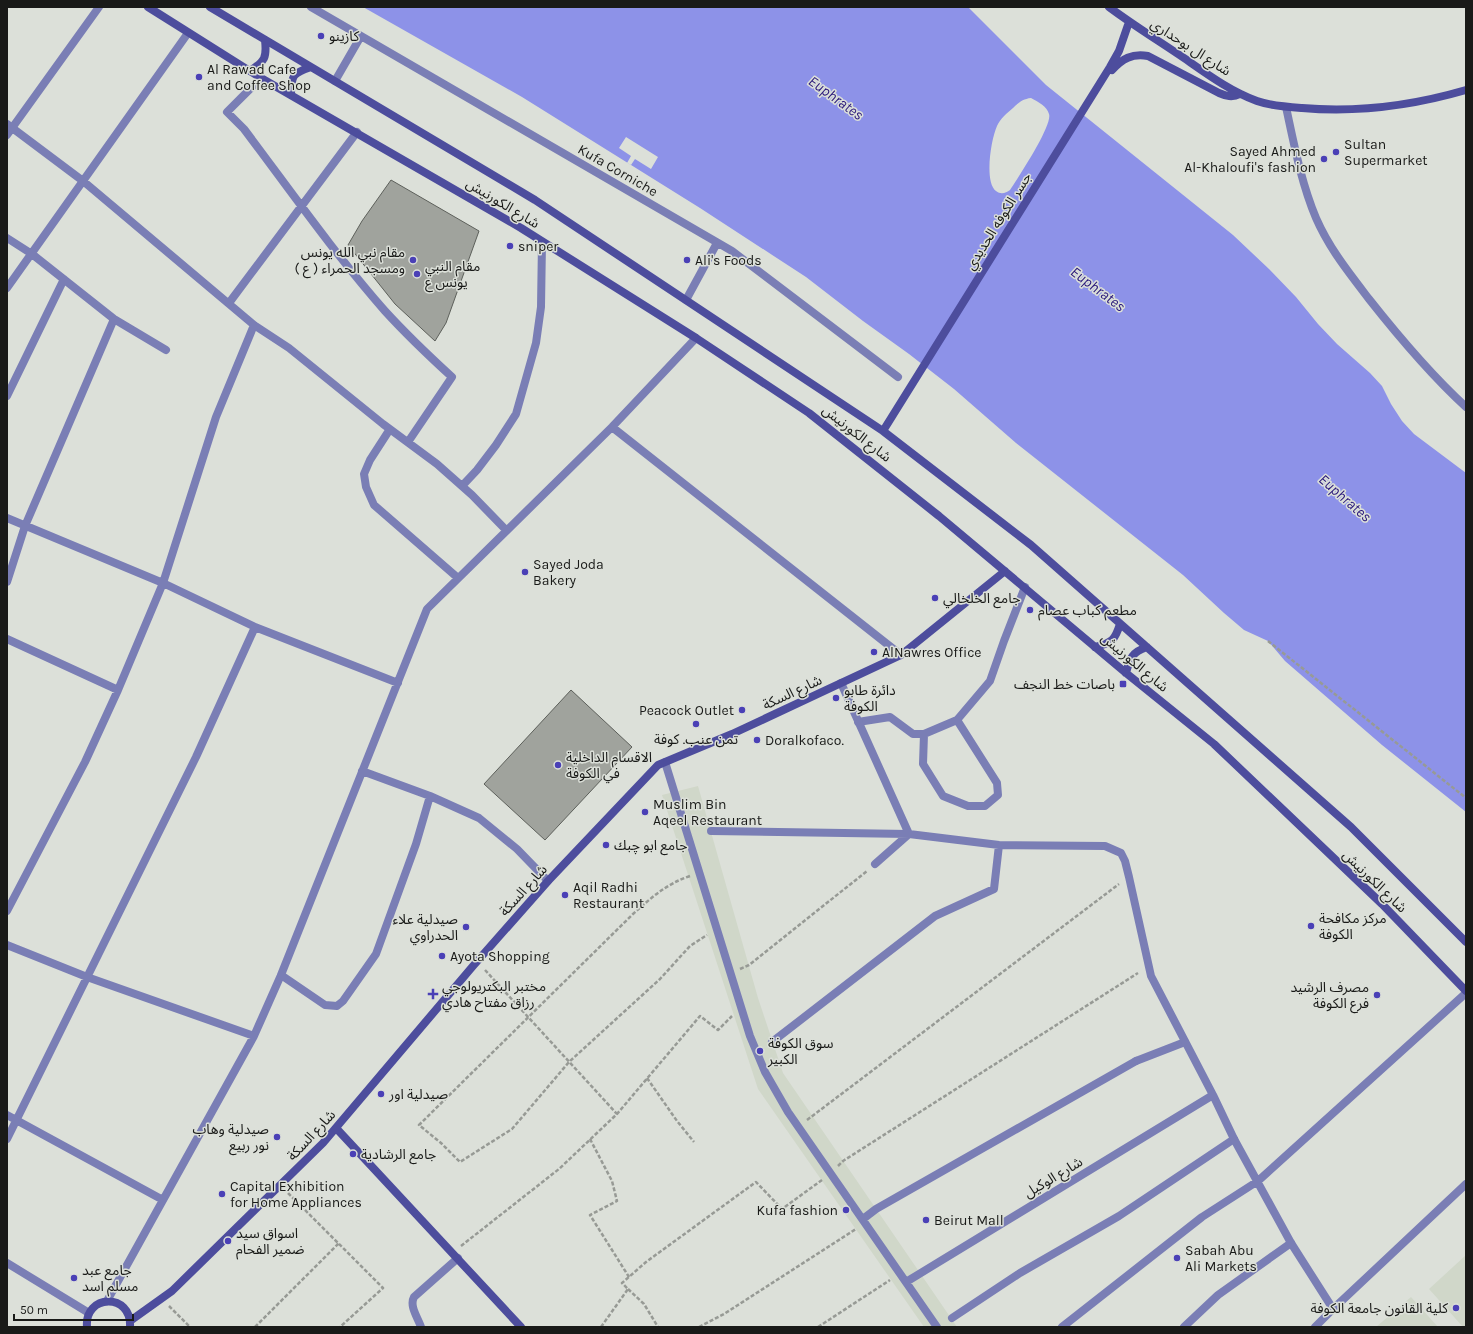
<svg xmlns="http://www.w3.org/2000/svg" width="1473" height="1334" viewBox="0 0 1473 1334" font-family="Karla,'Noto Sans Arabic',sans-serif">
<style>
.built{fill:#d0d7c9}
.water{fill:#8d92e8;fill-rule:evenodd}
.pier{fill:#dce0d9}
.building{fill:#a0a39d;stroke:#5d605b}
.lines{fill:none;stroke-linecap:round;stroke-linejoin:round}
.path{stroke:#979a95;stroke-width:2.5;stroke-dasharray:4 2;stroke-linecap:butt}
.lane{stroke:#7a7eb5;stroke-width:8}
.street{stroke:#7a7eb5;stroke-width:8}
.secondary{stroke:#4d4d9d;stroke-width:8}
.poi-dot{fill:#4a40b6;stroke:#dce0d9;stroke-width:1.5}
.labels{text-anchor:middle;stroke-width:3;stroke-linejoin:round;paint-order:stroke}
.poi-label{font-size:14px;fill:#191a18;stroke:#dce0d9;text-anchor:start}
.street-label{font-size:14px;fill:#191a18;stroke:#dce0d9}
.water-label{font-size:15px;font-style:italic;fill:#29177b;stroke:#dce0d9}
</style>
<rect width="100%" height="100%" fill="#dce0d9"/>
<path class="built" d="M698,786L758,998L783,1073L957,1327H924L758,1089L662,795Z
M1466,1255V1327H1463L1429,1289Z
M1411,1297L1438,1327H1376Z"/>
<path class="water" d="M363,7H968L1046,85L1233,235L1269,269L1296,297L1318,324L1337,344L1370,373L1382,386L1391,404L1402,421L1414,434L1466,473V812L1382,745L1285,661L1268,641L1244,630L1224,613L1183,575L1016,443L954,389L909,354L863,321L806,277L700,208L522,97ZM1031,98C1038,102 1047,106 1049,114C1053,125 1018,178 1010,190C1006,193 1001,195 996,191C984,182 991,139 997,126C1000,119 1007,113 1013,108C1019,102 1023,99 1031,98Z"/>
<path class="pier" d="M626,137L658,157L651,169L635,159L631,165L627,163L631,156L619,148Z"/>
<path class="building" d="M391,180L479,231L446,323L435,341L395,304L348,245L362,221Z
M571,690L632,747L545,840L484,784Z"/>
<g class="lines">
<path class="path" d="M1268,641L1466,798
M690,876C666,884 651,898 633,914L419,1125L441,1143L460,1162L512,1129L569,1062L660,979L690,946L707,935
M740,969L749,965L867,871
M485,970L617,1114
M647,1078L677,1121L694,1142
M807,1120L1119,884
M590,1139L612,1181L617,1201L590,1215L629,1277
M838,1166L843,1161L1138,973
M288,1193L383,1288L340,1327
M461,1246L559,1169L617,1114L700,1016L718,1030L732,1016
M628,1289L644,1304L658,1327
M169,1306L190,1327
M255,1327L339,1243
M601,1327L628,1289L622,1283L646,1262L756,1182L782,1209L822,1180
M699,1327L724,1314L856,1229
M818,1327L890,1280"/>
<path class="lane" d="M858,722L890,717L913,734H924L957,720L990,681L1004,641L1025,587
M924,734L923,764L943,796L968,806H985L998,795L997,783L957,720
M1136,1061L1185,1042
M952,1318L1020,1273L1119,1216L1234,1139
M1184,1327L1218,1295L1291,1243"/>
<path class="street" d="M311,7L732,251L898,377
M261,78L227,112L244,129C290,190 334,253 385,311C406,334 429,356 452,377L408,442
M335,81L361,36
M1286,107C1294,144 1301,182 1316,218C1329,248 1349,273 1369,299C1399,337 1430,374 1466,407
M7,124L83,181L254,325L289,348L383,424L437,464L472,495L506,530
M7,135L99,7
M7,238L32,254L114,319L166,350
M7,288L188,33
M686,300L717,243
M229,303L357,132
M7,396L64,279
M612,427L901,655
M390,429L370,460L364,474L366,487L374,505L458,578
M462,486L477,470L496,445L516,414L536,343L541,307L542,242
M7,518L163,583L255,627L398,683
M7,582L25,526L114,319
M7,639L118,690
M841,683L909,834L875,864
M665,762L750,1036L765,1072L788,1112L937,1327
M362,771L430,796L479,818L517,849L548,881
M711,831L909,834L999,845L1105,846L1121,853L1125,861L1129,877L1151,976L1213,1095L1234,1139L1291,1243L1333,1309
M7,911L85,762L118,690L163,583L216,417L254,325
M7,945L87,977L254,1036
M281,975L325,1005L337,1006L343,1001L376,954L416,844L430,796
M772,1042L935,916L994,889L999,845
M7,1115L163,1200
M7,1139L196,757L255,627
M863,1219L876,1209L1136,1061
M7,1263L89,1313
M906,1282L1213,1095
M107,1301L254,1036L281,975L427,609L612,427L696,338
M421,1327C418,1318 409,1306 414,1297L458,1258
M1062,1327L1202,1217L1258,1181L1466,993
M1315,1327L1333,1309L1466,1184"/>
<path class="secondary" d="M148,7L261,78L521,228L696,338L809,413L939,516L1126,673L1214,744L1382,904L1466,991
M210,7L535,200L883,431L1031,545L1351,827L1466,942
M1109,7C1133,25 1159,41 1184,58C1207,74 1230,91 1257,101C1271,106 1287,107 1302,108C1359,113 1411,106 1466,90
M1112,70C1122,59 1132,53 1148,56L1219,93C1226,96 1232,98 1240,94
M250,71C265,61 267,58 265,40
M291,95C291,75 293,73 311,67
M883,431L1110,67L1119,51L1129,22
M1095,647C1112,643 1115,640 1120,624
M1126,673C1130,658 1132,652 1147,647
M336,1128L521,1327
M130,1321L172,1291L323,1143L473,966L548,881L658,765L732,734L901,655L1005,571
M87,1327C84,1294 132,1292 130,1327"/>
</g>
<g class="poi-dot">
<circle cx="321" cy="36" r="4"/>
<circle cx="199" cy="77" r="4"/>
<circle cx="1336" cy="152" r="4"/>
<circle cx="1324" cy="159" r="4"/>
<circle cx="510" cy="246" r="4"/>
<circle cx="413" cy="260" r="4"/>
<circle cx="687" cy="260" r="4"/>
<circle cx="417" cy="274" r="4"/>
<circle cx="525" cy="572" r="4"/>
<circle cx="935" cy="598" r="4"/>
<circle cx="1030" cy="610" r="4"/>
<circle cx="874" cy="652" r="4"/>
<rect x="1119" y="680" width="8" height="8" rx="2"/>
<circle cx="836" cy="698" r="4"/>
<circle cx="742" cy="710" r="4"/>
<circle cx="696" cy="724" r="4"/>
<circle cx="757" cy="740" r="4"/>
<circle cx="558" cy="765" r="4"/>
<circle cx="645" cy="812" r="4"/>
<circle cx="606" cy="845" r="4"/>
<circle cx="565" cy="895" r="4"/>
<circle cx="1311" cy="926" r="4"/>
<circle cx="466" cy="927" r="4"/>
<circle cx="442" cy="956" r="4"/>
<path d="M431 988h4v4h4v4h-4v4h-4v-4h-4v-4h4z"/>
<circle cx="1377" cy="995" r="4"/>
<circle cx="760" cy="1051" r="4"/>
<circle cx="381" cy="1094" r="4"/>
<circle cx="277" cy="1137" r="4"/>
<circle cx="353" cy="1154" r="4"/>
<circle cx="222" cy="1194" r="4"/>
<circle cx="846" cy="1210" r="4"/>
<circle cx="926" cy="1220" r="4"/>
<circle cx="228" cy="1241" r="4"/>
<circle cx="1177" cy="1258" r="4"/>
<circle cx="74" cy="1278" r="4"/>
<circle cx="1456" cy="1308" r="4"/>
</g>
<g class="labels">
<g class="poi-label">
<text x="329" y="41">كازينو</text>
<text x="207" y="74">Al Rawad Cafe<tspan x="207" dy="16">and Coffee Shop</tspan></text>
<text x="1344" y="149">Sultan<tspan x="1344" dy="16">Supermarket</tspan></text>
<text x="1316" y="156" text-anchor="end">Sayed Ahmed<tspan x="1316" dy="16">Al-Khaloufi's fashion</tspan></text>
<text x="518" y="251">sniper</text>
<text x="405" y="257" text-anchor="end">مقام نبي الله يونس<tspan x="405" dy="16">( ع ) ومسجد الحمراء</tspan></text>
<text x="695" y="265">Ali's Foods</text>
<text x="425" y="271">مقام النبي<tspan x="425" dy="16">يونس ع</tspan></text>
<text x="533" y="569">Sayed Joda<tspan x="533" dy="16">Bakery</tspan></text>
<text x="943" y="603">جامع الخلخالي</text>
<text x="1038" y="615">مطعم كباب عصام</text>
<text x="882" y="657">AlNawres Office</text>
<text x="1115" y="689" text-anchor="end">باصات خط النجف</text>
<text x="844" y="695">دائرة طابو<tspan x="844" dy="16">الكوفة</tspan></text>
<text x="734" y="715" text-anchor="end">Peacock Outlet</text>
<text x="696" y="744" text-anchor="middle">تمن عنب. كوفة</text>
<text x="765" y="745">Doralkofaco.</text>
<text x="566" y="762">الاقسام الداخلية<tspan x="566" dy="16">في الكوفة</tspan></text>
<text x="653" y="809">Muslim Bin<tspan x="653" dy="16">Aqeel Restaurant</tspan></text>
<text x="614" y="850">جامع ابو چبك</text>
<text x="573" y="892">Aqil Radhi<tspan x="573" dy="16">Restaurant</tspan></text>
<text x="1319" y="923">مركز مكافحة<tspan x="1319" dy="16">الكوفة</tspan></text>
<text x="458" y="924" text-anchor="end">صيدلية علاء<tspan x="458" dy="16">الحدراوي</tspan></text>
<text x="450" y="961">Ayota Shopping</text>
<text x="442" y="991">مختبر البكتريولوجي<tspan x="442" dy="16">رزاق مفتاح هادي</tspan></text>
<text x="1369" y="992" text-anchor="end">مصرف الرشيد<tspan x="1369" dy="16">فرع الكوفة</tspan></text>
<text x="768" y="1048">سوق الكوفة<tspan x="768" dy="16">الكبير</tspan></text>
<text x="389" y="1099">صيدلية اور</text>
<text x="269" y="1134" text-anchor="end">صيدلية وهاب<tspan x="269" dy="16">نور ربيع</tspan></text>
<text x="361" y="1159">جامع الرشادية</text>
<text x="230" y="1191">Capital Exhibition<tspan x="230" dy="16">for Home Appliances</tspan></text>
<text x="838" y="1215" text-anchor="end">Kufa fashion</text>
<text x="934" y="1225">Beirut Mall</text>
<text x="236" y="1238">اسواق سيد<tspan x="236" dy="16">ضمير الفحام</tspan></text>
<text x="1185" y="1255">Sabah Abu<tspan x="1185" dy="16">Ali Markets</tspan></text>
<text x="82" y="1275">جامع عبد<tspan x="82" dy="16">مسلم اسد</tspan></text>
<text x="1448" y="1313" text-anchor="end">كلية القانون جامعة الكوفة</text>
</g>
<g class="street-label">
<text transform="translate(1191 47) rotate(33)" y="5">شارع ال بوحداري</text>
<text transform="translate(618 170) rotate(30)" y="5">Kufa Corniche</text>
<text transform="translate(503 203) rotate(31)" y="5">شارع الكورنيش</text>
<text transform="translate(998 221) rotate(-58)" y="5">جسر الکوفه الحديدي</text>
<text transform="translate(857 433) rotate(38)" y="5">شارع الكورنيش</text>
<text transform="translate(1135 662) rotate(40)" y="5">شارع الكورنيش</text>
<text transform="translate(792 692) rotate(-25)" y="5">شارع السكة</text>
<text transform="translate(1375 881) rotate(44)" y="5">شارع الكورنيش</text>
<text transform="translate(523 890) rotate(-48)" y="5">شارع السكة</text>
<text transform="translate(311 1135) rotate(-47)" y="5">شارع السكة</text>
<text transform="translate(1053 1177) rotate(-31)" y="5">شارع الوكيل</text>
</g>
<g class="water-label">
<text transform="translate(836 98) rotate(36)" y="5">Euphrates</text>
<text transform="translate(1098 289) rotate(37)" y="5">Euphrates</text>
<text transform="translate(1345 498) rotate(41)" y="5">Euphrates</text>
</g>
</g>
<rect width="1473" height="1334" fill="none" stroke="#191a18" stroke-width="16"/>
<path d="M14 1314v6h119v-6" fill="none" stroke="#191a18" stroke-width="2"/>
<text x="20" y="1314" font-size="12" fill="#191a18" stroke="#dce0d9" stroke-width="3" paint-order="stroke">50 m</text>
</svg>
